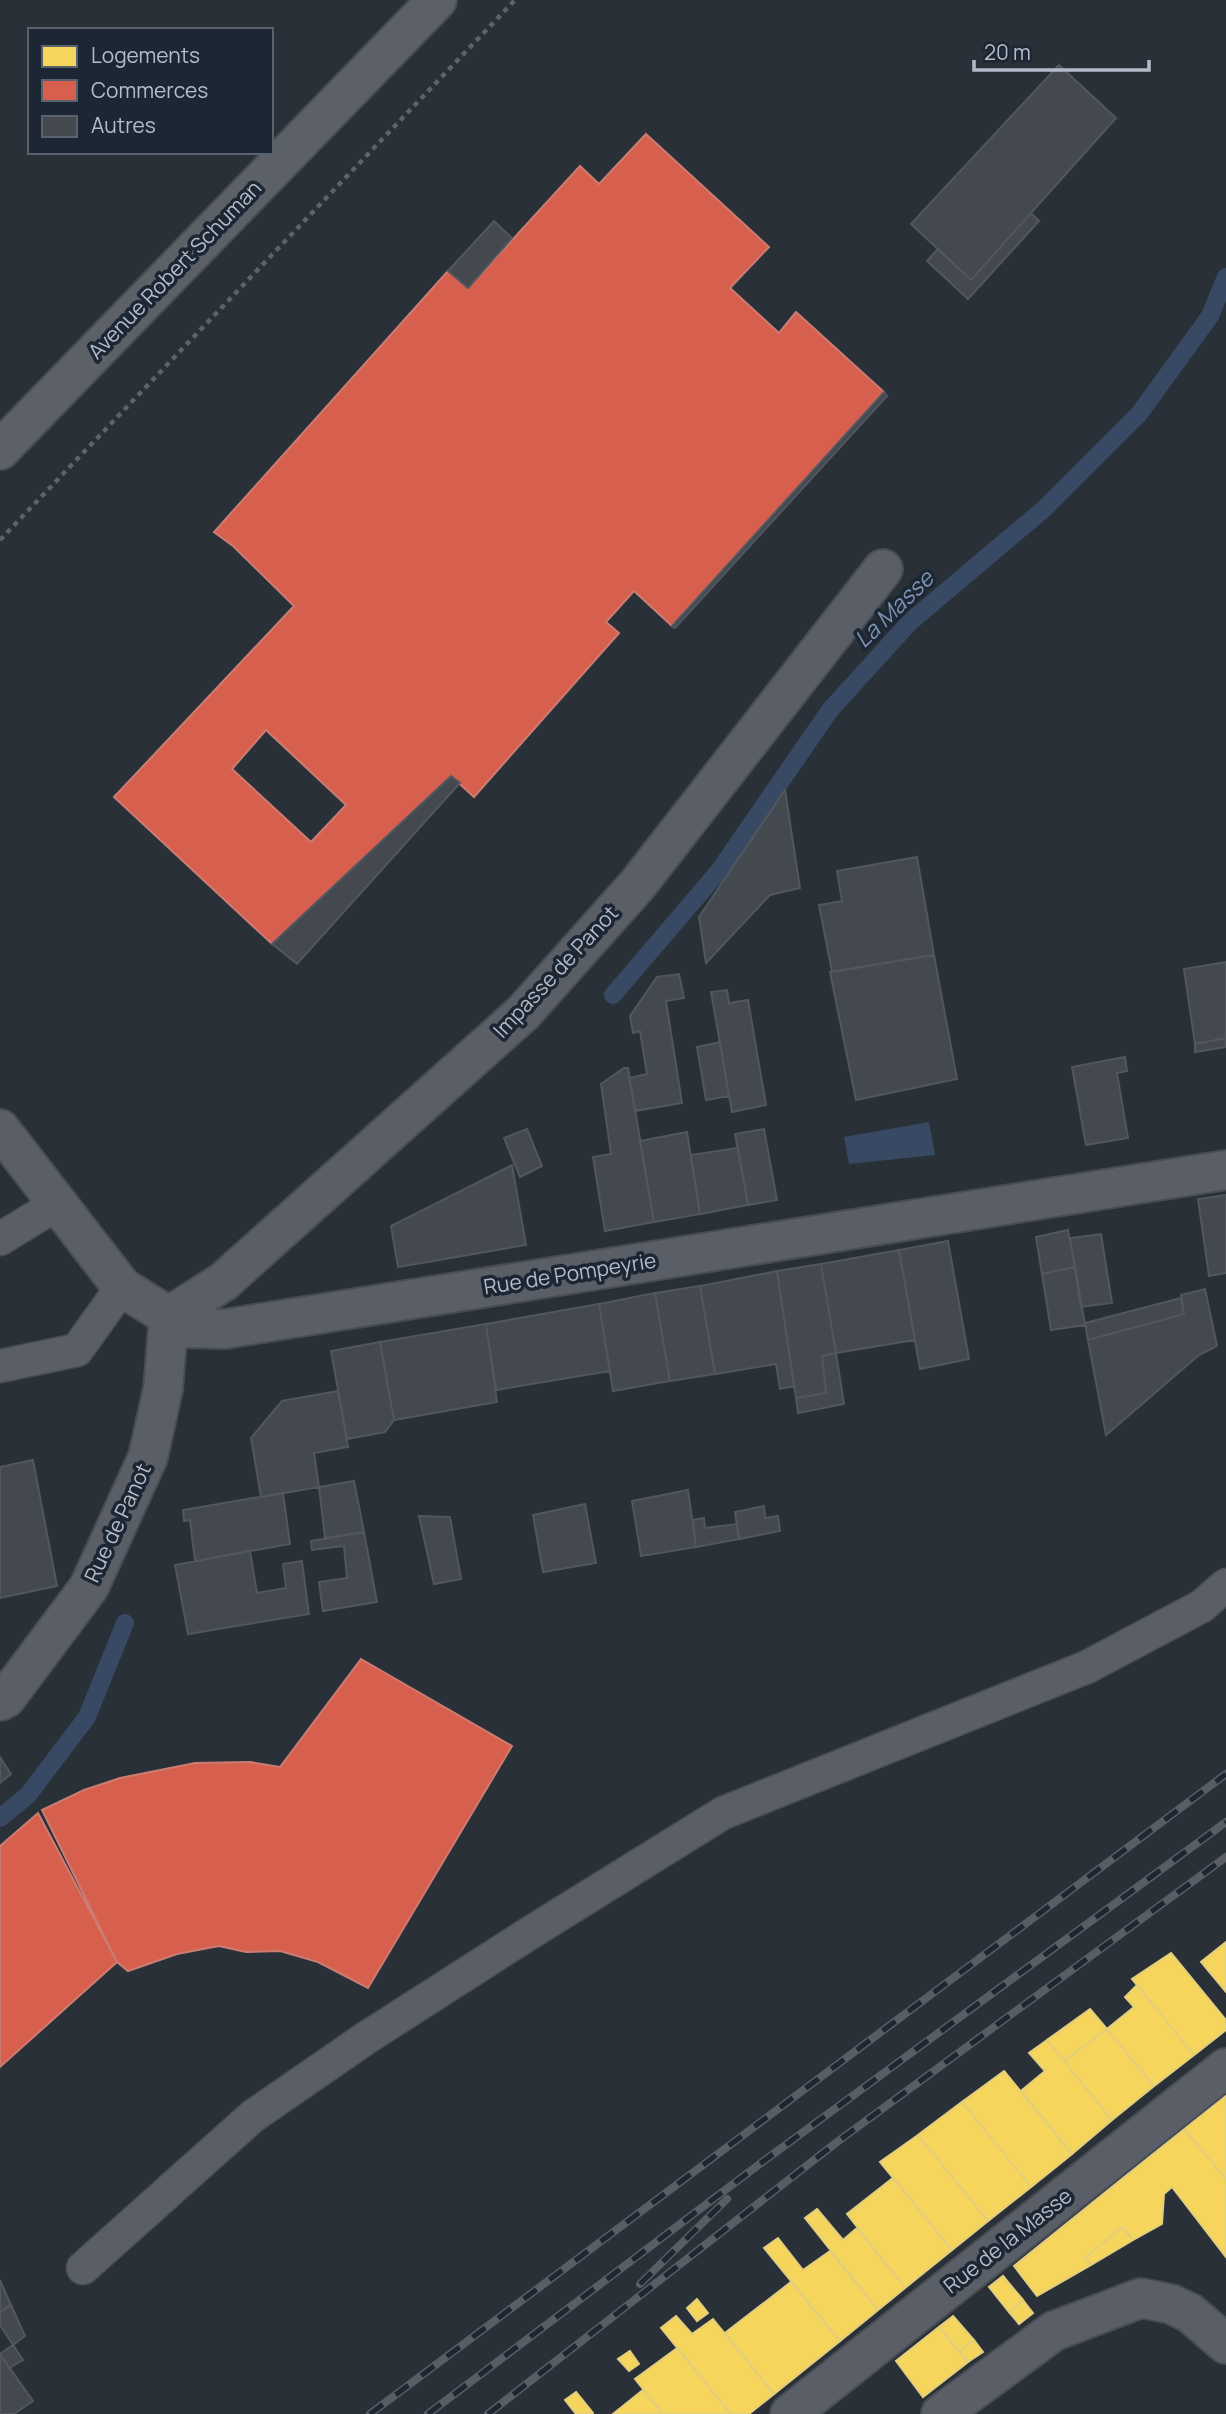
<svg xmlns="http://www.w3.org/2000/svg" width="1226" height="2414" viewBox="0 0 1226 2414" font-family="Manrope,sans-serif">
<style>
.water{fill:#384963}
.homes{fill:#f6d55c;stroke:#e2ce7d;stroke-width:2}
.shops{fill:#d6604d;stroke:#cc7c72;stroke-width:2;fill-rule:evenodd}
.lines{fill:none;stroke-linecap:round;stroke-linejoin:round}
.stream{stroke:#384963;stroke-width:18}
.building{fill:#444950;stroke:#52575f;stroke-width:2}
.lane-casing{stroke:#484c53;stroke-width:35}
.street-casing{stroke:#484c53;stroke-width:42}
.primary-casing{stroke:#484c55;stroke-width:42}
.path{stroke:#5d636a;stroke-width:4.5;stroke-dasharray:5 5;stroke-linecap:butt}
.lane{stroke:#5a5e66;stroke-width:32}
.street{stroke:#5a5e66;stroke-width:38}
.primary{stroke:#5c6168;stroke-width:38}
.rail-casing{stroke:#595d64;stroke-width:8}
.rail{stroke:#1d2633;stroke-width:5;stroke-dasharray:16;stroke-linecap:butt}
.labels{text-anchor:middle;stroke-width:7;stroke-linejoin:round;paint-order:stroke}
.street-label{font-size:21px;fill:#b4bcc9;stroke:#1d2633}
.water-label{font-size:23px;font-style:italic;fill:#7c92b1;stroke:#1d2633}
</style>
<rect width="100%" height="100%" fill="#2a3038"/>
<path class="water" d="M929,1122L935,1155L849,1164L844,1137Z"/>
<path class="homes" d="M1226,1942V1992L1201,1962Z
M1171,1953L1226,2020V2030L1194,2055L1132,1979Z
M1137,1985L1194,2055L1154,2086L1107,2029L1134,2007L1125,1997Z
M1090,2009L1107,2029L1064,2061L1047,2040Z
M1107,2029L1154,2086L1112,2120L1064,2061Z
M1047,2040L1112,2120L1072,2154L1021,2091L1045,2071L1029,2053Z
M1004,2071L1072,2154L1031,2187L962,2102Z
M1226,2095V2179L1184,2129Z
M962,2102L1031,2187L988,2221L918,2135Z
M1184,2129L1226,2179V2257L1172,2187L1164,2194L1162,2224L1133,2240L1122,2227L1085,2258L1091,2265L1037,2296L1014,2266Z
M918,2135L988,2221L952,2250L880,2162Z
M893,2178L952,2250L905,2288L847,2214Z
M817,2209L843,2240L857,2228L905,2288L878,2310L805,2218Z
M1122,2227L1133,2240L1091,2265L1085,2258Z
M778,2238L803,2270L830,2251L878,2310L840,2341L764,2248Z
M1003,2276L1023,2300L1009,2312L989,2287Z
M791,2282L840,2341L774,2394L725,2333Z
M697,2299L708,2313L697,2321L687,2308Z
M1023,2300L1033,2313L1019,2324L1009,2312Z
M676,2316L692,2334L713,2319L774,2394L749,2414H731L661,2328Z
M953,2316L974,2340L959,2351L939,2327Z
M939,2327L968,2362L923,2397L896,2361Z
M974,2340L983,2352L968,2362L959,2351Z
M677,2348L731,2414H663L635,2379Z
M630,2351L639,2364L629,2371L618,2359Z
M643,2390L663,2414H613Z
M576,2392L593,2413L592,2414H576L565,2400Z"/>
<path class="shops" d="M646,134L769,247L730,288L779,333L796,312L884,392L672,626L634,591L606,622L619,633L474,797L451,776L272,944L114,797L294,606L233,546L214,532L448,271L468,288L580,166L599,184ZM266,730L346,805L311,842L232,769Z
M361,1659L512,1746L368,1988L318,1962L280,1951L246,1952L219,1946L177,1954L128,1971L117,1962L42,1810L84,1790L120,1778L195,1763L250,1762L280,1767Z
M38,1813L117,1962L0,2067V1846Z"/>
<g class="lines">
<path class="stream" d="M613,995L719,871L830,710L910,622L1045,508L1139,414L1210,316L1226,277
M0,1818L28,1795L87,1717L125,1623"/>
</g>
<path class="building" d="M1059,65L1116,118L971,280L911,224Z
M1031,213L1039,221L968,299L927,261L938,249L971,280Z
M494,221L512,238L468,288L448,271Z
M884,392L887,396L675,628L672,626Z
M451,776L460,783L297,964L272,944Z
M785,790L800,888L770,895L706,963L699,917Z
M917,857L934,955L832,972L819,905L842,901L837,871Z
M934,955L957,1079L856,1100L830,972Z
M1226,962V1038L1195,1044L1184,969Z
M679,974L684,998L666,1001L682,1103L635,1111L629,1078L647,1074L640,1031L633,1033L630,1016L657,977Z
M727,990L729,1003L748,1000L766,1105L732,1112L711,992Z
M1226,1038V1047L1195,1052V1044Z
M720,1042L729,1096L706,1100L697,1047Z
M1125,1057L1127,1071L1117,1073L1128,1138L1086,1145L1072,1067Z
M624,1068H628L654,1222L605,1231L593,1157L611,1154L601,1084Z
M527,1129L542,1166L520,1177L504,1138Z
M764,1129L777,1200L748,1205L735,1134Z
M687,1132L700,1214L654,1222L640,1141Z
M738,1148L748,1205L700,1214L691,1155Z
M512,1165L526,1245L398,1267L391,1226Z
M1226,1195V1273L1209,1276L1198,1199Z
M1068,1230L1075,1267L1042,1274L1036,1237Z
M1101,1234L1112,1303L1081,1307L1070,1238Z
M948,1241L969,1359L920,1369L899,1250Z
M899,1250L915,1340L836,1353L821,1264Z
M821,1264L836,1353L822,1356L826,1393L796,1398L777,1271Z
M1075,1267L1085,1325L1051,1330L1042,1274Z
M777,1271L794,1386L780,1389L776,1364L715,1374L700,1286Z
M700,1286L715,1374L670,1381L655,1293Z
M1205,1289L1217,1346L1199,1355L1106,1435L1088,1340L1184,1314L1181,1295Z
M655,1293L670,1381L613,1391L599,1304Z
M1181,1298L1184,1314L1088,1340L1085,1323Z
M599,1304L610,1371L496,1390L486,1324Z
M486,1324L497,1402L394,1420L380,1342Z
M380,1342L394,1420L385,1432L347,1439L331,1351Z
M836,1353L844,1404L798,1413L796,1398L826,1393L822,1356Z
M338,1391L348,1447L314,1453L319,1487L261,1497L251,1438L282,1401Z
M33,1460L57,1586L0,1598V1467Z
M354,1481L364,1532L325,1538L319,1487Z
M688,1490L696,1547L641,1556L632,1501Z
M283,1493L290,1544L195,1561L190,1520L184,1521L183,1510Z
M585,1504L596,1563L543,1572L533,1515Z
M764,1506L765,1518L778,1516L780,1531L739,1539L735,1512Z
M419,1516L450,1517L461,1579L434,1584Z
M704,1518L705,1528L737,1524L739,1539L696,1547L693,1520Z
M364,1532L377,1602L323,1611L319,1582L347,1578L344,1546L312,1550L311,1541Z
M250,1551L257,1593L286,1588L283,1564L302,1561L309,1614L188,1634L175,1565Z
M0,1757L11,1774L0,1783Z
M0,2280L11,2305L0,2312Z
M11,2305L25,2336L13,2345L0,2325V2312Z
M13,2345L23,2360L9,2368L0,2354Z
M0,2354L33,2401L14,2414H0Z"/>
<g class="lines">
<g class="lane-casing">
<path id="lane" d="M0,1239L57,1204
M0,1366L77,1350L122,1287
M83,2268L253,2116L366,2038L533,1931L723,1813L1087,1667L1202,1606L1226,1585"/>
</g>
<g class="street-casing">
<path id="street" d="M0,1129L122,1287L187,1328L224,1329L1226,1170
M0,1701L6,1698L89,1587L148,1457L163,1389L169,1316L223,1282L524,1012L638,884L883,569
M790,2414L1226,2068
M941,2414L1054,2331L1141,2298L1171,2304L1190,2313L1226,2344"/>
</g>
<g class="primary-casing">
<path id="primary" d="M0,450L437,0"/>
</g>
<path class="path" d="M0,540L515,0"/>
<use href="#lane" class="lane"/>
<use href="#street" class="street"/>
<use href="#primary" class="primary"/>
<g class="rail-casing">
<path id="rail" d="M640,2284L727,2199
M370,2414L1226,1774
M428,2414L761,2163L1226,1822
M488,2414L837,2142L1226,1857"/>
</g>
<use href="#rail" class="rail"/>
</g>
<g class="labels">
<g class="street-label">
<text transform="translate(175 270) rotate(-46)" y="7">Avenue Robert Schuman</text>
<text transform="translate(556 972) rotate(-47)" y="7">Impasse de Panot</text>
<text transform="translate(570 1274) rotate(-9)" y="7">Rue de Pompeyrie</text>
<text transform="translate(118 1523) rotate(-65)" y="7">Rue de Panot</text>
<text transform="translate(1008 2241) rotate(-38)" y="7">Rue de la Masse</text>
</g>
<g class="water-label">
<text transform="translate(894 609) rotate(-44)" y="8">La Masse</text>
</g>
</g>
<rect x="28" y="28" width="245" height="126" fill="#1d2633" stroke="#59626f" stroke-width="2"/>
<rect x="42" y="46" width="35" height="21" fill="#f6d55c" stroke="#59626f" stroke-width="2"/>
<text x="91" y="63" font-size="21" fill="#b4bcc9">Logements</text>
<rect x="42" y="80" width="35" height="21" fill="#d6604d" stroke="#59626f" stroke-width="2"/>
<text x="91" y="98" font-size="21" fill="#b4bcc9">Commerces</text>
<rect x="42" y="116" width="35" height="21" fill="#444950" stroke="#59626f" stroke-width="2"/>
<text x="91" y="133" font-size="21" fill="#b4bcc9">Autres</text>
<path d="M974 60v10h175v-10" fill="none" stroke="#b4bcc9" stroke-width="3.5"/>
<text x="984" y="60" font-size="21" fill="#b4bcc9" stroke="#1d2633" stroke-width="5" paint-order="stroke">20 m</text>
</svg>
